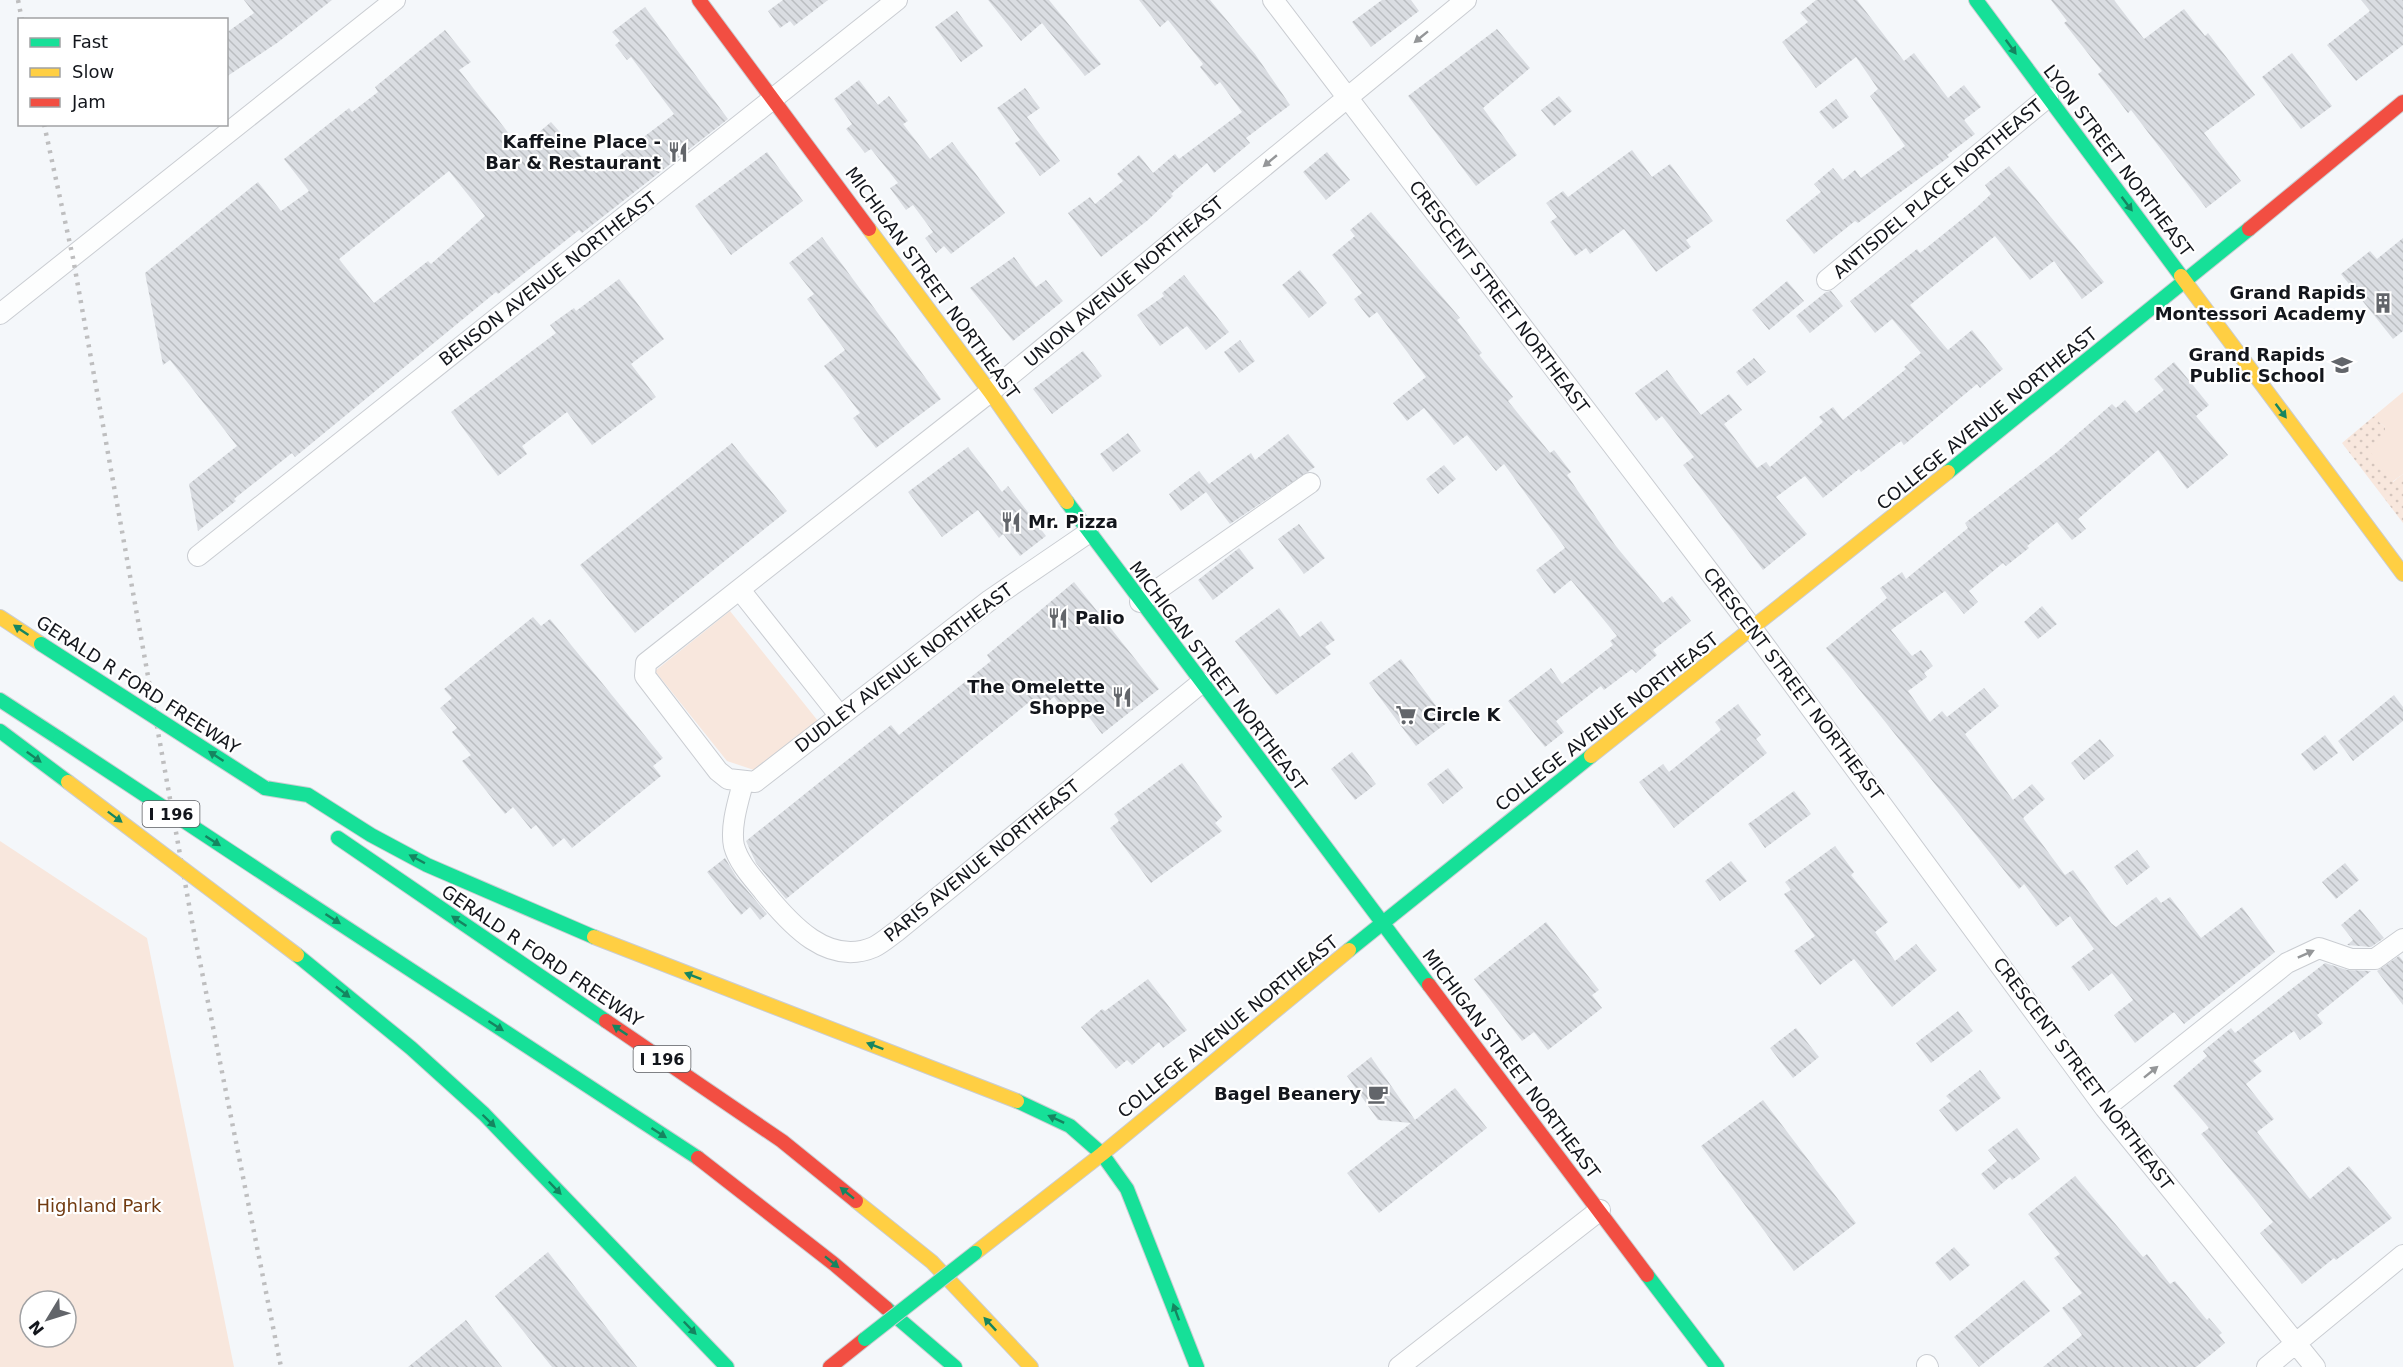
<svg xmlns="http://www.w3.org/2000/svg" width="2403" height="1367" viewBox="0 0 2403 1367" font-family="'DejaVu Sans',sans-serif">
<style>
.grass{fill:url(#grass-dots)}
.park{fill:#f8e7dd;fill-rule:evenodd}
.building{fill:url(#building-back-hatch);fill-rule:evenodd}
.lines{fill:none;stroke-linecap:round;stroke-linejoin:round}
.street-casing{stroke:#cacdd2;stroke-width:22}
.fast-casing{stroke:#cacdd2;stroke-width:16}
.slow-casing{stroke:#cacdd2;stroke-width:16}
.jam-casing{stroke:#cacdd2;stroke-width:16}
.street{stroke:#fdfefe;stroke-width:20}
.fast{stroke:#16e098;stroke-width:14}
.slow{stroke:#ffcf43;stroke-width:14}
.jam{stroke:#f24e42;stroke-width:14}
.rail{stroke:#bebebf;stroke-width:4.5;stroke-dasharray:3 6;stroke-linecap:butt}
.fast-bridge-casing{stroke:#cacdd2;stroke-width:16;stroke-linecap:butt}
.slow-bridge-casing{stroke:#cacdd2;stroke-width:16;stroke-linecap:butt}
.fast-bridge{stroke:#16e098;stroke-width:14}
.slow-bridge{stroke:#ffcf43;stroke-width:14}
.oneway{fill:#949698}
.oneway2{fill:#158560}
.labels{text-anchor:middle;stroke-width:4.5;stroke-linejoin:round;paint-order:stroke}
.shield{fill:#fff;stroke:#5a5c60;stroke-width:1.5}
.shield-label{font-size:16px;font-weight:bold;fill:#13161c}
.poi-label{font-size:18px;font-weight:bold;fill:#13161c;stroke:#fff;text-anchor:end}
.street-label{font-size:18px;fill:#13161c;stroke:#fff}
.park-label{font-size:18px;fill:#713b11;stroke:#fff}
</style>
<defs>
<pattern id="grass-dots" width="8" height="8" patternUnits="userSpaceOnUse" patternTransform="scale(1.5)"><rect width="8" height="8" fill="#f8e7dd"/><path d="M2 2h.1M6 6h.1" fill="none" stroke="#d4c5bd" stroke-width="1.8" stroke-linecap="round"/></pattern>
<pattern id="building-back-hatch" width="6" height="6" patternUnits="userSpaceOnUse" patternTransform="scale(1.5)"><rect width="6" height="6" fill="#dadde2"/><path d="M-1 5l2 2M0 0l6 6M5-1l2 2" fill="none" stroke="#babdc1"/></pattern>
</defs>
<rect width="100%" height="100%" fill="#f4f7fa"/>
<path class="grass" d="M2379,412V422L2385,427V439L2393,482L2403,474V523L2342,443Z"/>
<path class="park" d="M2403,392V474L2392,482L2369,450L2385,438V427L2379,422V412Z
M730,611L818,721L754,770L727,761L655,671Z
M0,841L147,938L234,1367H0ZM30,1301H66V1337H30Z"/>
<path class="building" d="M244,0H332L277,43L226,77V33L254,13Z
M783,0H828L794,26L790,21L780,28L768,11Z
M988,0H1049L1101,64L1085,76L1042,23L1021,41Z
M1139,0H1210L1255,54L1290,105L1246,138L1250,143L1214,173L1207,163L1171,194L1173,196L1148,220L1101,257L1068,213L1090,197L1095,204L1123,181L1117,174L1139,155L1153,173L1175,154L1179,159L1242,112L1220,82L1215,86L1200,67L1203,64L1168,20L1160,27Z
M1382,0H1411L1419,11L1371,47L1352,22Z
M1816,0H1857L1904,61L1914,53L1948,98L1964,85L1981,107L1964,120L1975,134L1947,155L1949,157L1858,223L1855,221L1814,254L1786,220L1821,192L1814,184L1833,168L1843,180L1855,170L1861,178L1905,146L1870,96L1878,89L1856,57L1816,88L1782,42L1808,22L1800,13Z
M2051,0H2114L2144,39L2184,9L2205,36L2208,33L2255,95L2204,133L2241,181L2206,208L2131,110L2128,113L2098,74L2102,71L2064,23L2067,21Z
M2361,0H2403V45L2356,81L2327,45L2370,11Z
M645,7L728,119L582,233L579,230L498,294L496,292L295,457L292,453L234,499L236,501L198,531L189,484L237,446L170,360L163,365L145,273L258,182L281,211L309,191L284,159L349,108L352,112L378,92L375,87L445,30L471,62L459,70L517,144L531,139L551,122L596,173L674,114L631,57L627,60L615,45L620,41L612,32ZM449,171L485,216L431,264L428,261L374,303L339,259Z
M957,11L983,46L961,62L935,27Z
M1497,29L1530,68L1483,108L1517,155L1476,186L1408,96Z
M2292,53L2332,106L2301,129L2262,77Z
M859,80L878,105L889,96L908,121L903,124L930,159L952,142L1005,213L951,254L944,246L936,253L925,238L933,232L913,205L906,210L890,188L898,183L871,149L865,153L846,129L852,124L834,99Z
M1025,88L1040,108L1027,117L1060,161L1040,176L1015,143L1020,140L997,108Z
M1559,96L1572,111L1554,126L1541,110Z
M1836,99L1849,117L1833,129L1819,112Z
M1632,150L1652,177L1670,164L1713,221L1686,240L1691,247L1656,272L1624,229L1590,254L1586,248L1575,256L1550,222L1557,217L1546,203L1563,191L1568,197Z
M767,152L803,201L731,255L695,206Z
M1327,152L1350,180L1326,200L1303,172Z
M2009,166L2104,282L2082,299L2054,261L2030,280L1995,236L1910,305L1948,350L1972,330L2003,369L1980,388L1977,384L1904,445L1901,441L1861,472L1859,469L1823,498L1805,476L1776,497L1807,534L1763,570L1683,465L1694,457L1662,416L1656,421L1635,393L1667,370L1701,415L1729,394L1742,410L1724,424L1757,468L1766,462L1770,467L1823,422L1819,417L1833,407L1843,420L1906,369L1904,367L1921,353L1892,319L1875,333L1850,301L1917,249L1920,253L1976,208L1991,194L1985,185Z
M1371,212L1460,318L1457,320L1482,353L1479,355L1513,397L1508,401L1550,453L1554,450L1571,472L1567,475L1615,545L1663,603L1672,596L1691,621L1653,650L1657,655L1636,673L1632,669L1604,690L1601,686L1556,721L1564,732L1545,747L1508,701L1551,668L1562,684L1613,645L1610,641L1617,636L1571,580L1554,594L1536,570L1565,548L1504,464L1496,471L1467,435L1454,445L1424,408L1407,421L1393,403L1426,377L1377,312L1369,318L1354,299L1362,293L1332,255L1355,236L1350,230Z
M822,237L941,399L876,448L853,418L860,413L824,366L845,350L807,299L814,294L789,263Z
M2403,238V331L2393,339L2341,274L2370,251L2377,259Z
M1014,257L1036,287L1046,280L1063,301L1013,341L970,288Z
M1300,270L1327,303L1309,318L1282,285Z
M1184,275L1229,332L1206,350L1187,326L1160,346L1137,315L1164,296L1162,293Z
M619,279L664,339L631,364L656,397L592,445L567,412L522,446L527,454L498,476L451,412L556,333L550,325L574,308L576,311Z
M1787,281L1804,301L1769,330L1752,310Z
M1831,291L1843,306L1810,333L1796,316L1826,292Z
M1240,340L1255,361L1239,373L1224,352Z
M1083,351L1102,376L1052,414L1033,389Z
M1754,358L1766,372L1747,386L1736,372Z
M2174,362L2209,405L2196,416L2228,455L2187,489L2158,450L2078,519L2086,529L2072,540L2057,522L2027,546L2029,548L2006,566L2003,563L1969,591L1978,602L1964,614L1945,591L1891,630L1912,656L1921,650L1933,666L1924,673L1927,677L1908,691L1930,722L1942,711L1947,717L1984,688L1999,706L1965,734L2013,800L2032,784L2045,799L2023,818L2065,875L2073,870L2111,923L2116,927L2156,897L2161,903L2170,897L2201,938L2242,907L2275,952L2184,1024L2174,1012L2135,1043L2114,1015L2133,1000L2112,973L2089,991L2071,967L2094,949L2070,916L2056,927L2024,884L2019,889L1826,648L1887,598L1880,588L1902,572L1906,579L1968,528L1965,523L2058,451L2112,404L2116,408L2125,400L2136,413L2164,390L2154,379Z
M1128,433L1141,451L1113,472L1100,454Z
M1288,434L1315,467L1230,524L1206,492L1181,511L1169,494L1199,471L1209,484L1251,453L1255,460Z
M732,443L787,511L635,633L580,565Z
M968,447L1002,492L1008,486L1046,536L1020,556L1003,534L999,538L978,510L942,537L908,492Z
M1444,465L1456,479L1438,494L1426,479Z
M1299,524L1325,558L1304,574L1278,539Z
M1239,548L1254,568L1213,600L1198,580Z
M1074,582L1159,689L1102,734L1075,699L1063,709L1054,697L1040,708L1033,699L786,899L756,863L746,841L891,725L899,735L991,661L987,655Z
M2042,606L2057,624L2038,639L2024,622Z
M1279,608L1300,637L1321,621L1335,640L1325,647L1331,654L1276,695L1235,641Z
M533,617L541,626L550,619L663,758L653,766L661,776L572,848L564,838L553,847L536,825L531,829L513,807L505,814L462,761L471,755L452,732L457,728L440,708L452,698L444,689Z
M1401,659L1448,722L1416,746L1369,683Z
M2394,695L2403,707V721L2353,761L2338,741Z
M1738,704L1761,735L1756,739L1767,753L1674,828L1639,782L1663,764L1669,772L1721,730L1715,722Z
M2325,735L2338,753L2314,771L2301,754Z
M2100,739L2114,756L2084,780L2071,763Z
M1352,752L1376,784L1355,800L1331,769Z
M1182,763L1222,817L1215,823L1222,831L1151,883L1110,828L1119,821L1114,814Z
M1448,768L1463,788L1443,804L1427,784Z
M1794,791L1811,814L1765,848L1748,824Z
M1835,846L1854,872L1851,875L1888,922L1875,932L1895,961L1916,944L1937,970L1892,1007L1854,959L1820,985L1794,951L1815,936L1784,894L1791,890L1785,882Z
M2137,850L2150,867L2127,885L2114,867Z
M725,858L737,878L767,914L760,920L750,907L741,915L707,872Z
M1731,861L1747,881L1720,901L1705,881Z
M2345,863L2359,880L2336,899L2322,882Z
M2360,909L2384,938L2371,947L2347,945L2353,940L2341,925Z
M1546,922L1599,990L1592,995L1602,1008L1548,1050L1534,1032L1522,1041L1474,979Z
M2399,956L2403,961V1005L2377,971Z
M2325,963L2347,970L2371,971L2317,1015L2323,1023L2300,1040L2294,1031L2253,1061L2262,1071L2246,1084L2274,1119L2257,1132L2310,1199L2349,1166L2392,1218L2336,1260L2334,1258L2302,1284L2260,1233L2273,1222L2201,1134L2209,1128L2173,1086L2207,1056L2203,1051L2231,1028L2235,1033Z
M1148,979L1187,1030L1163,1048L1159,1042L1132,1065L1127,1060L1116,1069L1081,1027L1102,1009L1105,1011Z
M1958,1011L1973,1031L1931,1063L1916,1043Z
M1796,1028L1819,1057L1793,1078L1770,1048Z
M1371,1057L1415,1120L1455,1088L1487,1128L1379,1213L1347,1173L1411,1123L1378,1120L1347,1076Z
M1980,1070L2001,1098L1956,1132L1939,1110L1951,1101L1946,1096Z
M1763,1100L1856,1223L1794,1271L1701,1146Z
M2017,1128L2040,1159L2012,1180L2010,1177L1994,1190L1981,1174L1997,1161L1988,1150Z
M2075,1176L2143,1257L2147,1254L2170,1284L2175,1281L2207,1320L2209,1318L2222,1333L2219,1335L2225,1343L2196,1367H2043L2082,1335L2062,1308L2082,1293L2054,1258L2060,1254L2028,1214Z
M1954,1247L1970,1265L1950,1281L1935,1263Z
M548,1252L637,1367H552L495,1296Z
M2024,1280L2050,1311L1979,1367L1954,1337Z
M466,1320L502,1367H408Z"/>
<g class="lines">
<g class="street-casing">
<path id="street" d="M1273,0L1737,608L2105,1108L2315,1367
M1827,280L2048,97
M0,314L395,0
M1088,533L990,600L755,782L728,779L718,771L645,676L646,663L990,392L1466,0
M198,556L897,0
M740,590L840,716
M1140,602L1310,483
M743,783C738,802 730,827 734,846C739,864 753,878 764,892C790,924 828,967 874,947C882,943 890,936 897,931L1201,683
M2105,1108L2287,963L2319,948L2351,959H2375L2403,939
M1927,1365L1928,1367
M1399,1367L1600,1210
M2267,1367L2403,1255"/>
</g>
<g class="fast-casing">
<path id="fast" d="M1976,0L2181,276
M1948,472L2249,229
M1067,502L1429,985
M0,700L60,739
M0,731L68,782
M265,788L308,795L371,835L427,865L594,937
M338,838L606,1021
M284,887L698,1158
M1349,950L1591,756
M297,955L411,1048L484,1114L727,1367
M1017,1101L1070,1126L1102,1154L1127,1189L1197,1367
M1647,1275L1717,1367
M886,1308L955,1367"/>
</g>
<g class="slow-casing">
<path id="slow" d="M869,229L990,392L1067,502
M2181,276L2403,574
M0,617L41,644
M1591,756L1948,472
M594,937L1017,1101
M856,1201L932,1262L1031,1367
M975,1253L1102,1154L1349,950"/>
</g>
<g class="jam-casing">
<path id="jam" d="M699,0L869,229
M2249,229L2403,102
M1429,985L1647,1275
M606,1021L782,1141L856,1201
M698,1158L834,1264L886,1308
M830,1367L865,1339"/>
</g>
<use href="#street" class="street"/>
<use href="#fast" class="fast"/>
<use href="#slow" class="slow"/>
<use href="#jam" class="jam"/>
<path class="rail" d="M18,0L22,20
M44,124L73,258L193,927L281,1367"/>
<g class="fast-bridge-casing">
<path id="fast-bridge" d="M41,644L265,788
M60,739L284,887
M865,1339L975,1253"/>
</g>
<g class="slow-bridge-casing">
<path id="slow-bridge" d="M68,782L297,955"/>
</g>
<use href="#fast-bridge" class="fast-bridge"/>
<use href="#slow-bridge" class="slow-bridge"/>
</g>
<defs><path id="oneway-solid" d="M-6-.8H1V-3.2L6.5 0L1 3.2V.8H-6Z" transform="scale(1.5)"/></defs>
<g class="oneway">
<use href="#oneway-solid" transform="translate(1421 37) rotate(141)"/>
<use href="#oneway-solid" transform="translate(1270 161) rotate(140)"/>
<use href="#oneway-solid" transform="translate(2306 954) rotate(-24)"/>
<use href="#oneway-solid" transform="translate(2151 1072) rotate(-39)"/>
</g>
<g class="oneway2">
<use href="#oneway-solid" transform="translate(2011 47) rotate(54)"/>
<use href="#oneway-solid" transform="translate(2127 204) rotate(53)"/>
<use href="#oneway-solid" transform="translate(2281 411) rotate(53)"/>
<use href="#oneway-solid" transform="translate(21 630) rotate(-146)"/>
<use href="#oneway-solid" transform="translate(216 756) rotate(-147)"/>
<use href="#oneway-solid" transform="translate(34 757) rotate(36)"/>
<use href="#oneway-solid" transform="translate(115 817) rotate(37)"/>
<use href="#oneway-solid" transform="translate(213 841) rotate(33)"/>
<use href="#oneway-solid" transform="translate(417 859) rotate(-152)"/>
<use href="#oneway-solid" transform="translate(333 919) rotate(33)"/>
<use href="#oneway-solid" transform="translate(459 921) rotate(-146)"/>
<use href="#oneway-solid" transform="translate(693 976) rotate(-159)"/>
<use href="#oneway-solid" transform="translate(343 992) rotate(38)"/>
<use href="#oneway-solid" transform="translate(496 1026) rotate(33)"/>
<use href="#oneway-solid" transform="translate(620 1030) rotate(-146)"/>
<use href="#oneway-solid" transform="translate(875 1046) rotate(-159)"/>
<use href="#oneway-solid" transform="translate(1056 1119) rotate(-155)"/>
<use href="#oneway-solid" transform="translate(489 1121) rotate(44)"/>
<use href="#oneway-solid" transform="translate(659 1133) rotate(33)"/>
<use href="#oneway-solid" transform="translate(555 1188) rotate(46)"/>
<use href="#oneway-solid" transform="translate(847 1193) rotate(-141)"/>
<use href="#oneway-solid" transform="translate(832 1262) rotate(39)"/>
<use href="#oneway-solid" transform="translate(1176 1312) rotate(-110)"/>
<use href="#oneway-solid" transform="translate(990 1324) rotate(-133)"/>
<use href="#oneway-solid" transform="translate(690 1328) rotate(46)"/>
</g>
<defs>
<g id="restaurant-bare" transform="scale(1.62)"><path d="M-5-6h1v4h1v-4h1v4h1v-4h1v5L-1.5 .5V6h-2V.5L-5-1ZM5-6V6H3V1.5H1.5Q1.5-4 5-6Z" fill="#62656a" stroke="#fff" stroke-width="2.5" paint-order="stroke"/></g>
<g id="building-bare" transform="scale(1.62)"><path d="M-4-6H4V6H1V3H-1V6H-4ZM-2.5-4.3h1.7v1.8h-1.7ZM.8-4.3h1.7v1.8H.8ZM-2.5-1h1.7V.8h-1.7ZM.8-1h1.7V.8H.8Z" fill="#62656a" stroke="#fff" stroke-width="2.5" paint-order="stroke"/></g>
<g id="school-bare" transform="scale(1.62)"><path d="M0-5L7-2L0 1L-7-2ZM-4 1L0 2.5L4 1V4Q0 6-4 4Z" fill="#62656a" stroke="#fff" stroke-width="2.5" paint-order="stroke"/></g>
<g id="supermarket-bare" transform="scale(1.62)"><path d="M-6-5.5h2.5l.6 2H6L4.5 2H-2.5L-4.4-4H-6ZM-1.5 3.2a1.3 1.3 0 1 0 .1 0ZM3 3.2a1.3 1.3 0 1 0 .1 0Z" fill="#62656a" stroke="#fff" stroke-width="2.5" paint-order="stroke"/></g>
<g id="cafe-bare" transform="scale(1.62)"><path d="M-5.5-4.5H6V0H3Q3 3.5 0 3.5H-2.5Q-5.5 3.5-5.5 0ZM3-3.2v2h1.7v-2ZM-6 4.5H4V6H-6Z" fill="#62656a" stroke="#fff" stroke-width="2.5" paint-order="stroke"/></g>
</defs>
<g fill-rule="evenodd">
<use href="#restaurant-bare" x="678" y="152"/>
<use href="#building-bare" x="2383" y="303"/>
<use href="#school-bare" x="2342" y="365"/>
<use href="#restaurant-bare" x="1011" y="522"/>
<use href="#restaurant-bare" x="1058" y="618"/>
<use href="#restaurant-bare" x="1122" y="697"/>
<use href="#supermarket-bare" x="1406" y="715"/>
<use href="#cafe-bare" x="1378" y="1094"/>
</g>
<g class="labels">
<g class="shield">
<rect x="142.5" y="801" width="57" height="26" rx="4.5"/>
<rect x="633.5" y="1046" width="57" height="26" rx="4.5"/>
</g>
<g class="shield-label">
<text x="171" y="820">I 196</text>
<text x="662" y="1065">I 196</text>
</g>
<g class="poi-label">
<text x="661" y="148">Kaffeine Place -<tspan x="661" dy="21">Bar &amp; Restaurant</tspan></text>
<text x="2366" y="299">Grand Rapids<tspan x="2366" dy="21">Montessori Academy</tspan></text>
<text x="2325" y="361">Grand Rapids<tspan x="2325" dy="21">Public School</tspan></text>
<text x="1028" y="528" text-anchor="start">Mr. Pizza</text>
<text x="1075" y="624" text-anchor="start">Palio</text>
<text x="1105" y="693">The Omelette<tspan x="1105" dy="21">Shoppe</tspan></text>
<text x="1423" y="721" text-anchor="start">Circle K</text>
<text x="1361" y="1100">Bagel Beanery</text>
</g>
<g class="street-label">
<text transform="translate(2118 161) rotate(53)" y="6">LYON STREET NORTHEAST</text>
<text transform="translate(1938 189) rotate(-40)" y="6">ANTISDEL PLACE NORTHEAST</text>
<text transform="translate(548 279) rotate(-38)" y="6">BENSON AVENUE NORTHEAST</text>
<text transform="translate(1124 282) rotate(-40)" y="6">UNION AVENUE NORTHEAST</text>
<text transform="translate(932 283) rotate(54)" y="6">MICHIGAN STREET NORTHEAST</text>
<text transform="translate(1499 297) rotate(53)" y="6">CRESCENT STREET NORTHEAST</text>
<text transform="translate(1987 419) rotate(-39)" y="6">COLLEGE AVENUE NORTHEAST</text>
<text transform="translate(904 668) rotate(-37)" y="6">DUDLEY AVENUE NORTHEAST</text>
<text transform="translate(1218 676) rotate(53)" y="6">MICHIGAN STREET NORTHEAST</text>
<text transform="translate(1793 684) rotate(53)" y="6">CRESCENT STREET NORTHEAST</text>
<text transform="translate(138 685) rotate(33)" y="6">GERALD R FORD FREEWAY</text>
<text transform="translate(1607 722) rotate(-38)" y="6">COLLEGE AVENUE NORTHEAST</text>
<text transform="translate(982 861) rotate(-39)" y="6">PARIS AVENUE NORTHEAST</text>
<text transform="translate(542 956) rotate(34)" y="6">GERALD R FORD FREEWAY</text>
<text transform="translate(1228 1027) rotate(-39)" y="6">COLLEGE AVENUE NORTHEAST</text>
<text transform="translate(1511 1064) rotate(53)" y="6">MICHIGAN STREET NORTHEAST</text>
<text transform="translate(2083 1074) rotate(53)" y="6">CRESCENT STREET NORTHEAST</text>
</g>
<g class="park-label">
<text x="99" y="1212">Highland Park</text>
</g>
</g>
<rect x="18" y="18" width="210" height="108" fill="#ffffff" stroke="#a1a2a4" stroke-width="1.5"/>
<rect x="30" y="38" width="30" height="9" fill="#16e098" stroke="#a1a2a4" stroke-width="1.5"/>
<text x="72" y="48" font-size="18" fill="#13161c">Fast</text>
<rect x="30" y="68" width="30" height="9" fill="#ffcf43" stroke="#a1a2a4" stroke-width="1.5"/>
<text x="72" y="78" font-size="18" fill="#13161c">Slow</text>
<rect x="30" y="98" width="30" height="9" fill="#f24e42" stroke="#a1a2a4" stroke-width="1.5"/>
<text x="72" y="108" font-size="18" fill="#13161c">Jam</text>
<g transform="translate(48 1319) rotate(232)"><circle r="28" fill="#ffffff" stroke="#a1a2a4" stroke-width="1.5"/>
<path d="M0-4.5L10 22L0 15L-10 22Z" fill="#62656a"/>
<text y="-9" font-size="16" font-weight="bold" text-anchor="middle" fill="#13161c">N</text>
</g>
</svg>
